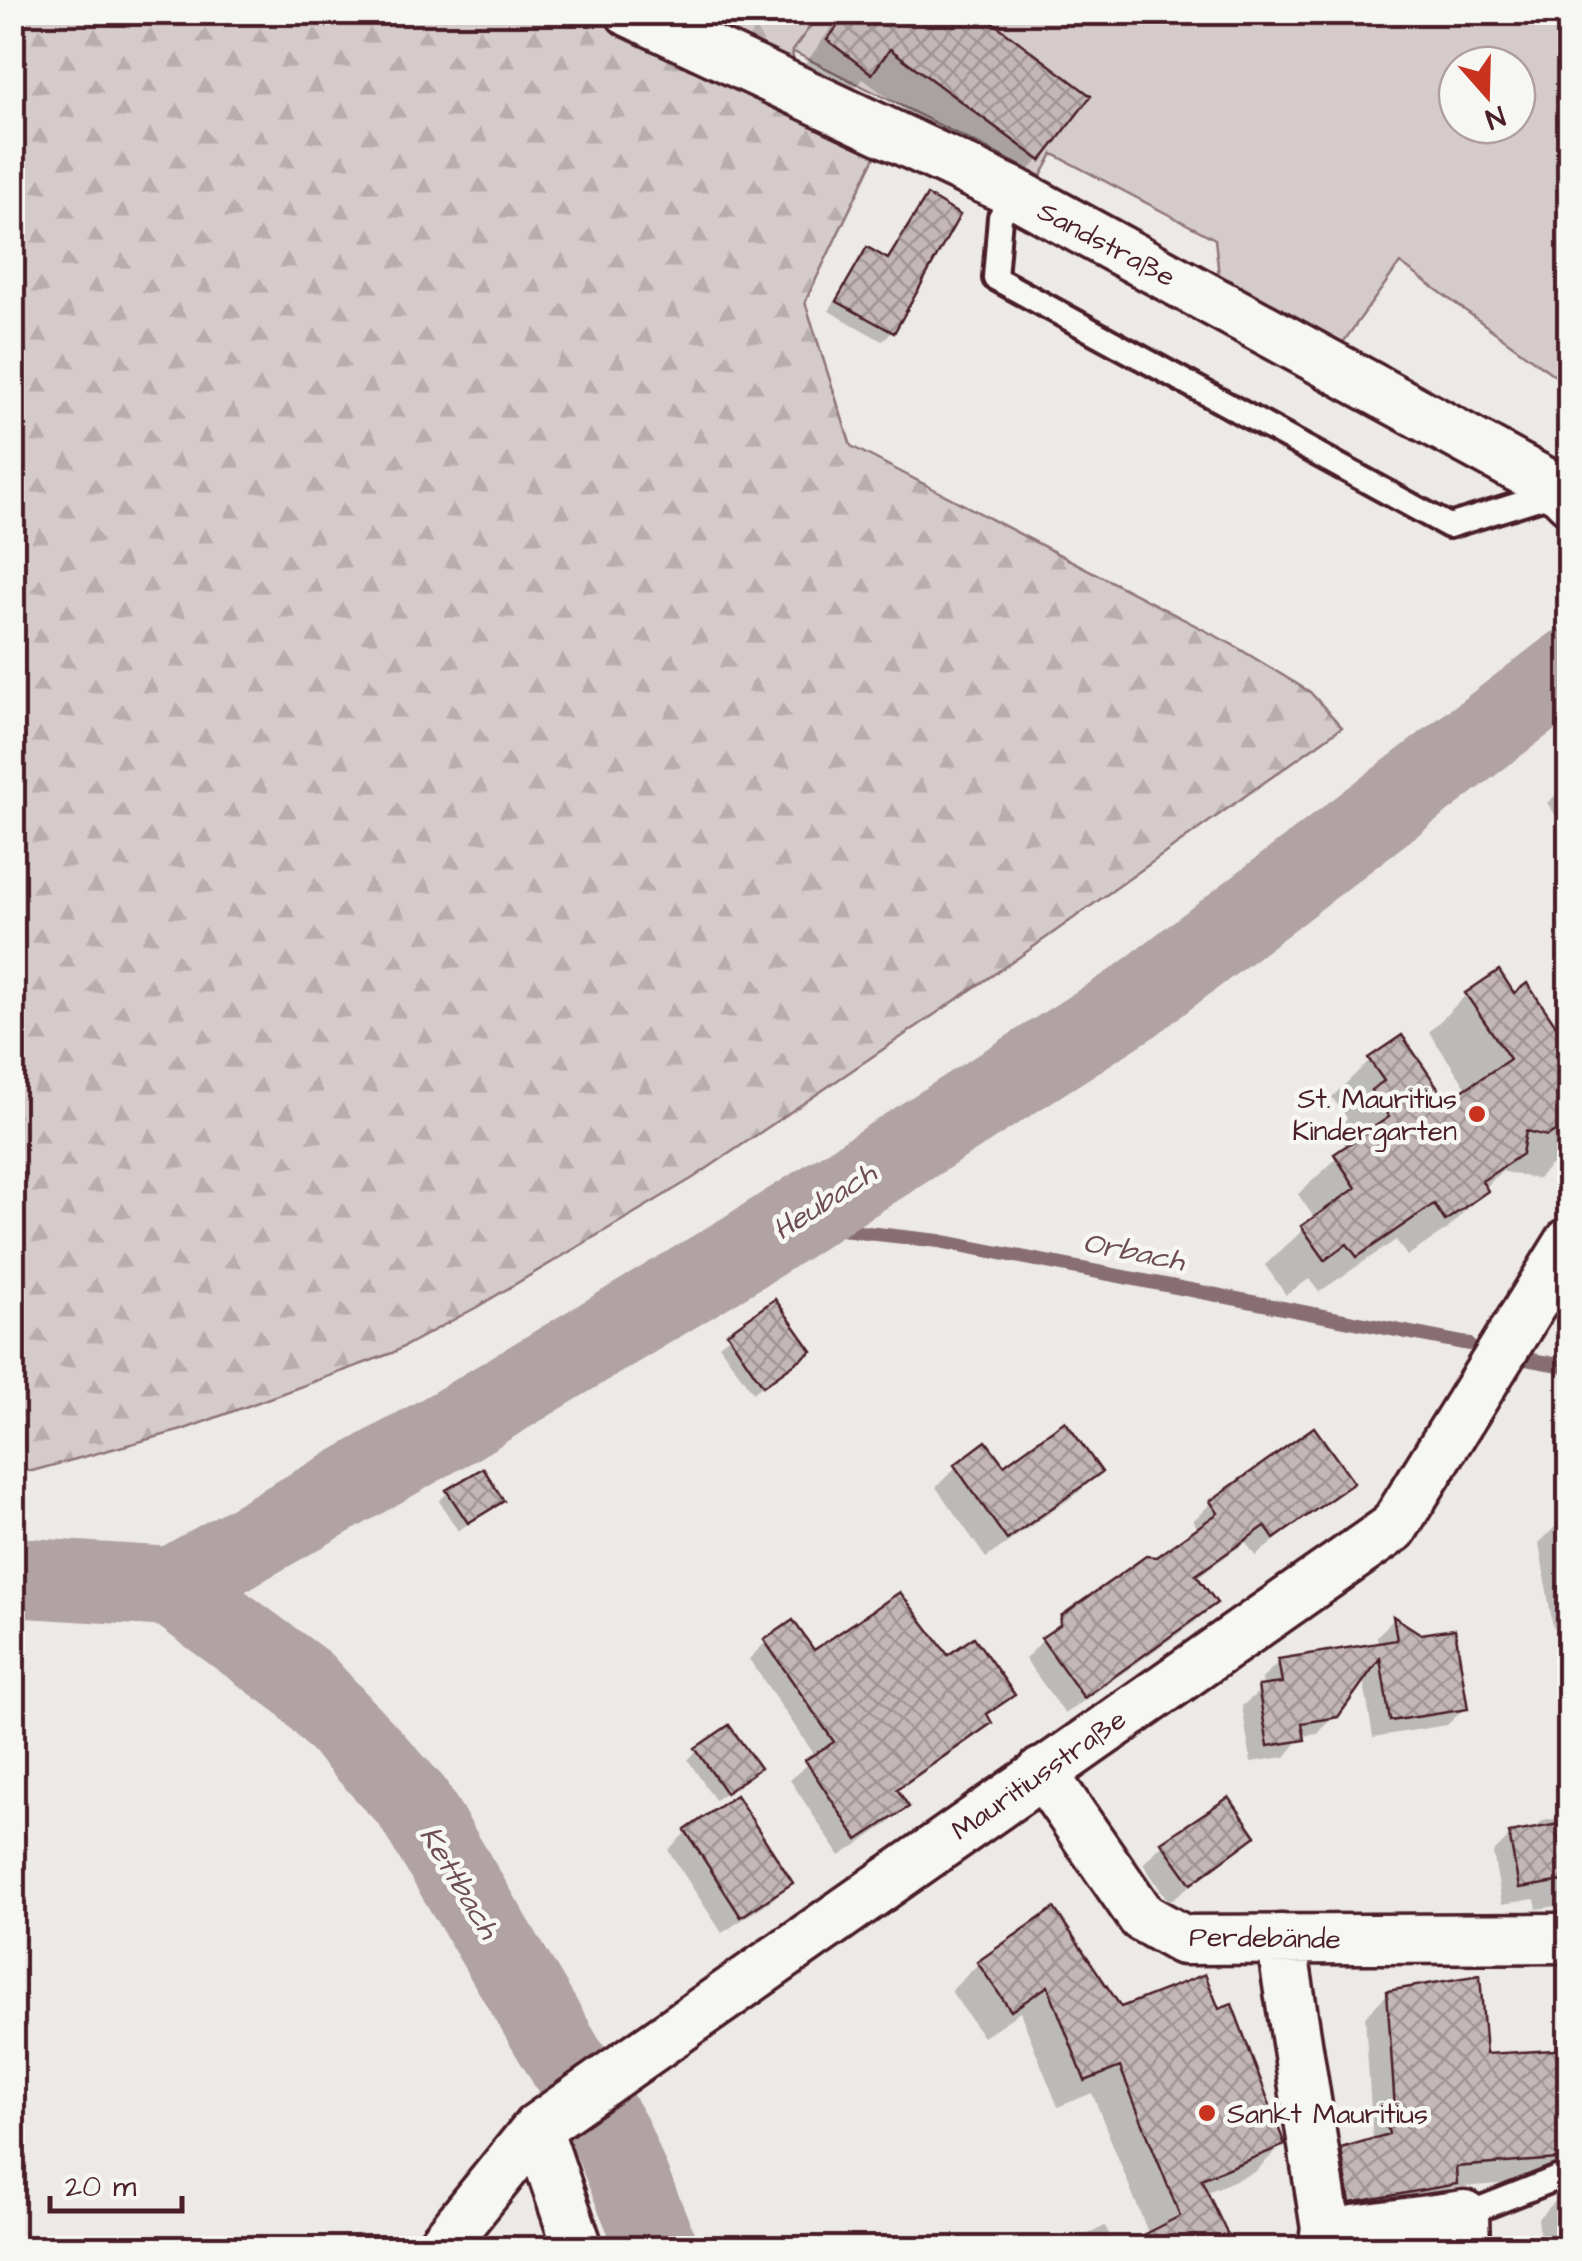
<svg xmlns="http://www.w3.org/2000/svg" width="1582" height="2261" viewBox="0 0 1582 2261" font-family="'Architects Daughter',sans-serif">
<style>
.forest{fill:url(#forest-firs);stroke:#8f757a;stroke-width:2.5}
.pitch{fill:#d4cbca;stroke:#8f757a;stroke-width:2.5;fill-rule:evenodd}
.shadow{fill:#0003}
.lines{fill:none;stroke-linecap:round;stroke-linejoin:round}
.stream{stroke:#886e73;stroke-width:14}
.river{stroke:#b1a2a3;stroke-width:80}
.building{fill:url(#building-cross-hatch);stroke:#4a1f2b;stroke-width:2.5}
.lane-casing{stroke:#4a1f2b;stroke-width:30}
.street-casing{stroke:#4a1f2b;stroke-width:55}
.lane{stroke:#f6f6f2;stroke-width:22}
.street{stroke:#f6f6f2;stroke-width:48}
.poi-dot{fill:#c8321e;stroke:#f6f6f2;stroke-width:4}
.labels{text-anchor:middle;stroke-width:9;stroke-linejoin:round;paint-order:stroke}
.street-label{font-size:28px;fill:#4a1f2b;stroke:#f6f6f2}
.poi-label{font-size:28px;fill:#4a1f2b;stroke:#f6f6f2;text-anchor:end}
.water-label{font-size:30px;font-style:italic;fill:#6e4d55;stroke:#f6f6f2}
</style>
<defs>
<pattern id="forest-firs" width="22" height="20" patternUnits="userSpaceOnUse" patternTransform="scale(2.5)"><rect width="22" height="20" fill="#d4cbca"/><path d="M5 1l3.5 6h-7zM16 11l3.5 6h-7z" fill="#b8aeae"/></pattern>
<pattern id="building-cross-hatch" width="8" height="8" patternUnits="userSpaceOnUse" patternTransform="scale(2.5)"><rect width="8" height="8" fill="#c4b7b7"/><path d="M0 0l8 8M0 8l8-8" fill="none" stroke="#a19495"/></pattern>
</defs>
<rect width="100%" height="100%" fill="#ece9e6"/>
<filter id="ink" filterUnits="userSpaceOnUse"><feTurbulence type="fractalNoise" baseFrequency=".01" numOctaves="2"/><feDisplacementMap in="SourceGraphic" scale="20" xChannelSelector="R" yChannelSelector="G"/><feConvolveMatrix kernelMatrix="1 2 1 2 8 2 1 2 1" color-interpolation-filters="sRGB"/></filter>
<g filter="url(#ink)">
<path class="forest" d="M12,13H821L792,51L798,90L887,132L805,302L851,446L1233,645L1310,692L1342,727L1015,960L693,1178L477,1307L392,1353L182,1430L32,1471L13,1470Z"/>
<path class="pitch" d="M821,12L1569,13V386L1400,263L1342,344L1220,285L1215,239L1053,154L1041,176L792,51ZM1457,65H1517V125H1457Z"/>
<path class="shadow" d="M843,12L1087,97L1039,160L1010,189L863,79L841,101L800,71Z
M928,198L956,216L892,332L882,341L829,311L858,260L868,250L886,261Z
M1570,782V835L1547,803Z
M1466,995L1563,1126L1570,1146L1537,1179L1501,1171L1448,1229L1407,1256L1396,1240L1319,1292L1309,1279L1286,1295L1265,1265L1315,1219L1298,1194L1348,1148L1335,1130L1347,1118L1332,1097L1370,1060L1447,1104L1468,1090L1429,1032Z
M774,1303L809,1351L753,1393L719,1345Z
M956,1467L1003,1469L1099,1472L1079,1492L986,1558L936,1487Z
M1350,1482L1255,1556L1246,1542L1196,1578L1214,1603L1195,1622L1065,1714L1025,1659L1063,1618L1199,1530L1193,1521L1211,1503Z
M448,1492L501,1500L458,1531L439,1501Z
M1570,1523V1626L1553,1628L1539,1543L1557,1525Z
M1393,1620L1421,1636L1465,1708L1447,1725L1373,1737L1363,1677L1318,1734L1302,1736L1285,1757L1251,1762L1242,1706L1263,1688L1262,1679L1279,1661L1378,1645L1377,1636Z
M766,1642L813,1653L948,1659L1011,1694L986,1717L989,1722L972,1739L896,1792L906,1806L888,1824L840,1856L790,1780L816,1757L749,1659Z
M697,1750L747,1778L715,1800L688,1760Z
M1570,1816V1904L1537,1909L1535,1899L1502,1904L1493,1853L1511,1835L1533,1831L1543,1821Z
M686,1832L790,1882L772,1900L722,1933L668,1850Z
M1253,1836L1169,1902L1143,1864L1163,1844Z
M1053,1912L1120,2010L1282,2145L1255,2172L1205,2193L1227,2241L1219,2248H1123L1149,2235L1092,2093L1058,2107L1020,2012L983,2037L951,1991L979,1963Z
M1388,1993L1483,2057L1570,2051V2248H1541L1538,2218L1559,2198L1558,2185L1547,2180L1450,2188L1431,2206L1327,2224L1320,2174L1343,2151L1373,2142L1365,2017Z
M1105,2226L1116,2248H1043L1064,2241L1066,2245Z"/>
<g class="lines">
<path class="stream" d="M788,1224L939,1241L1468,1344
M1526,1359L1570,1367"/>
<path class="river" d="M12,1577L172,1587L453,1427L745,1251L1134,1002L1570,668
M172,1587L303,1683L412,1802L612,2138L657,2248"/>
</g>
<path class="building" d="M842,12H979L1091,96L1041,161L890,49L872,74L827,40L846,15Z
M927,195L960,215L894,333L836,301L867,247L888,259Z
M1499,970L1514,993L1527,983L1570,1046V1122L1547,1136L1526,1131L1522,1154L1482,1181L1488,1191L1445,1221L1434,1204L1357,1257L1347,1244L1325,1260L1301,1226L1356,1188L1334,1154L1389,1117L1371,1090L1384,1081L1368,1058L1402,1035L1447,1101L1510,1059L1465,993Z
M775,1299L812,1351L763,1386L727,1333Z
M1065,1421L1102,1472L1007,1540L954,1465L986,1441L1004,1465Z
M1314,1427L1354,1483L1274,1539L1265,1526L1196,1575L1217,1603L1084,1698L1041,1638L1060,1625L1061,1616L1125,1571L1146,1556L1156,1557L1218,1513L1210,1501Z
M483,1468L504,1501L468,1523L446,1490Z
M900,1592L948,1655L974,1637L1015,1695L987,1714L992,1723L897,1789L909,1807L858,1840L805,1760L834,1742L764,1640L793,1620L814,1650Z
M1393,1616L1421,1634L1455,1629L1468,1709L1390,1721L1380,1658L1338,1717L1302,1723L1305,1740L1268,1746L1258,1686L1282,1683L1278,1659L1397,1640Z
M729,1725L760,1768L726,1793L695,1748Z
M736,1795L793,1883L741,1917L685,1830Z
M1229,1797L1256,1836L1191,1884L1161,1842Z
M1570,1822V1880L1519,1888L1509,1833Z
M1054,1908L1121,2007L1205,1974L1219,2009L1232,2004L1285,2145L1201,2179L1234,2248H1117L1180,2216L1120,2067L1085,2081L1048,1986L1011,2011L977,1962Z
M1480,1975L1486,2054L1570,2049V2158L1456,2167L1457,2184L1350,2203L1341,2148L1389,2134L1387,2127L1396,2124L1387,1991Z"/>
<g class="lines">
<g class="lane-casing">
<path id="lane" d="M1015,193L1000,217L995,278L1449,526L1558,492
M1464,2215L1570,2173"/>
</g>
<g class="street-casing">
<path id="street" d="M630,12L1015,193L1561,491L1570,500
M1042,1772L1142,1917L1183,1940L1570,1938
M1281,1939L1329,2248
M537,2128L578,2248
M1325,2234L1464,2215L1465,2248
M440,2248L537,2128L1393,1528L1570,1242"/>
</g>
<use href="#lane" class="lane"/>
<use href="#street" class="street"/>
</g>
</g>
<g class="poi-dot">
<circle cx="1477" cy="1114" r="10"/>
<circle cx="1207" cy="2113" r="10"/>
</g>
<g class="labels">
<g class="street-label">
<text transform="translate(1107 243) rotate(28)" y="10">Sandstraße</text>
<text transform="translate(1038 1774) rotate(-35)" y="10">Mauritiusstraße</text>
<text transform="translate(1265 1937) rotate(1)" y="10">Perdebände</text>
</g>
<g class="poi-label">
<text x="1457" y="1108">St. Mauritius<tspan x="1457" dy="32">Kindergarten</tspan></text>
<text x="1227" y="2123" text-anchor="start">Sankt Mauritius</text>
</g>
<g class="water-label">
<text transform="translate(824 1201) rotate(-33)" y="10">Heubach</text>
<text transform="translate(1134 1251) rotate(11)" y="10">Orbach</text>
<text transform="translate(460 1882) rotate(59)" y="10">Kettbach</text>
</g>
</g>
<rect width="1582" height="2261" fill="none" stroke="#f6f6f2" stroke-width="50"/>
<rect x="25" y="25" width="1532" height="2211" fill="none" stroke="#4a1f2b" stroke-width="4" filter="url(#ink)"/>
<g transform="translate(1487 95) rotate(160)"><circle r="48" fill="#f6f6f2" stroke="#b1a0a2" stroke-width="2.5"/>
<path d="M0-8L18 38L0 25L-18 38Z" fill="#c8321e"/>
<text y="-15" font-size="28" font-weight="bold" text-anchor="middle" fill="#4a1f2b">N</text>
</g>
<path d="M50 2196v15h132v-15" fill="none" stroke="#4a1f2b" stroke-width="5"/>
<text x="65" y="2196" font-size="30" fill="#4a1f2b" stroke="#f6f6f2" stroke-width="8" paint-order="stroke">20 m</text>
</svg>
